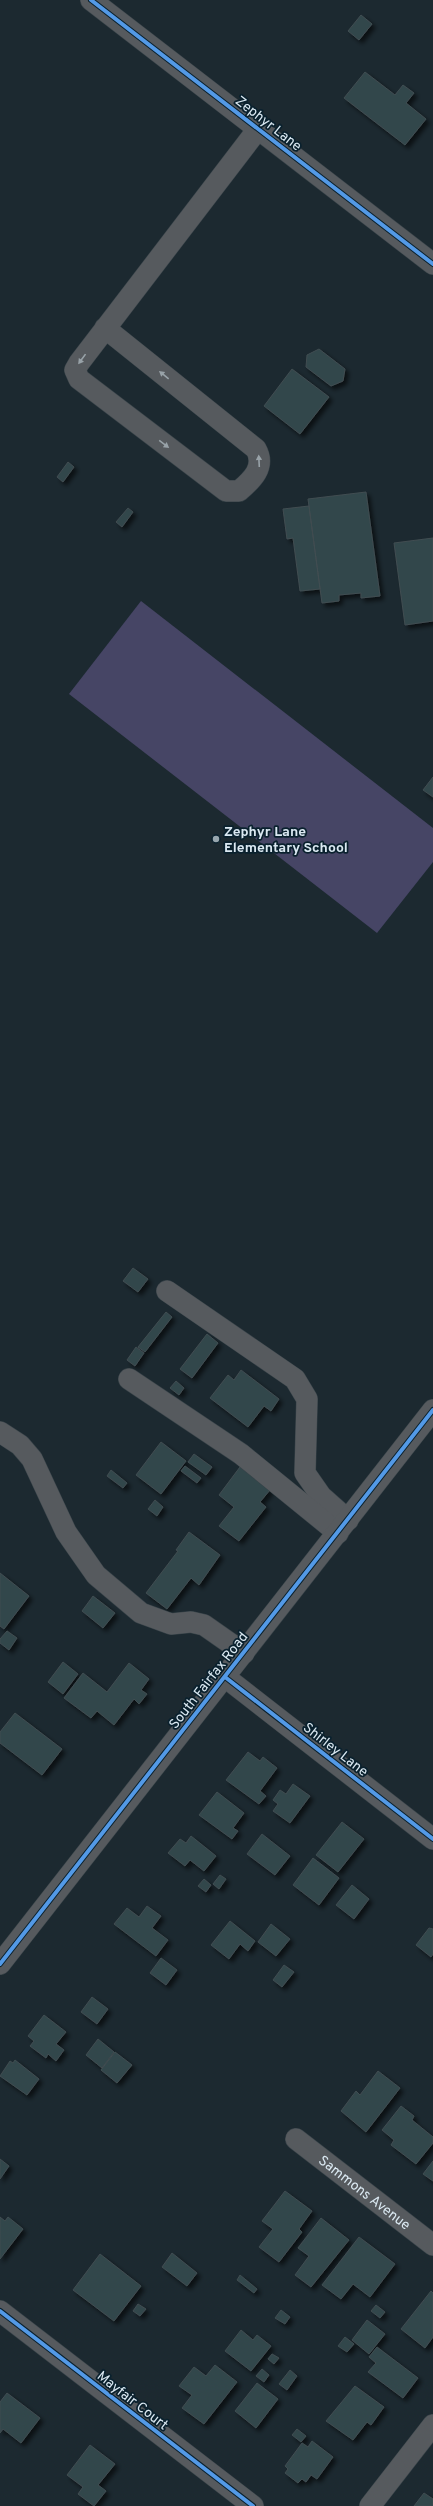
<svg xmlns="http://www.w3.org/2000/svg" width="433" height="2506" viewBox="0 0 433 2506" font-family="Overpass,sans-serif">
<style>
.green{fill:#464565}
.building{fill:#32464c;stroke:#414d51;filter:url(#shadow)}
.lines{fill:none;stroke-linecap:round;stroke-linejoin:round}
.minor-casing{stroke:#384349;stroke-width:22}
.minor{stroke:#565a5e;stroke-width:21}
.cycleway-casing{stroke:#0a212e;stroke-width:6}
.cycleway{stroke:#5399e6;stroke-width:4}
.oneway{fill:#98a2a8}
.poi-dot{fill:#98a6ae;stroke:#0a212e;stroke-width:1.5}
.labels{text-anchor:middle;stroke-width:3.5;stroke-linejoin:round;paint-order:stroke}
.street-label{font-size:14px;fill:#dbe9f2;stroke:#0a212e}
.poi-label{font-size:14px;font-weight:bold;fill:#dbe9f2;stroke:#0a212e;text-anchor:start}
</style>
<defs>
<filter id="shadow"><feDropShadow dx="3.5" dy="3.5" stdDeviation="2" flood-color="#0009"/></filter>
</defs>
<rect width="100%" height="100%" fill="#1c2930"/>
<path class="green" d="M141,601L433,828V862L377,933L69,694Z"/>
<path class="building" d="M361,15L372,24L359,40L348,31Z
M365,72L395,95L403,85L414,93L406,103L426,119L405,145L344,98Z
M319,349L345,369L343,381L331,386L306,367L307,355Z
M292,369L329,397L300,434L264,406Z
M68,462L74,467L63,482L57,477Z
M366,492L380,596L361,598V593L339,595V601L322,603L308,499Z
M309,506L320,589L300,591L293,538L287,539L283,509Z
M128,508L133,512L122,527L116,522Z
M433,538V621L405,625L394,543Z
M433,777V797L423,790Z
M133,1268L148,1279L138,1292L123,1281Z
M166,1312L172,1317L145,1352L138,1347Z
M207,1334L218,1343L192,1378L180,1369Z
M136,1347L144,1353L135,1366L127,1360Z
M241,1370L279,1399L271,1411L264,1406L248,1427L210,1398L228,1375L234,1380Z
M176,1381L184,1388L179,1395L170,1388Z
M161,1442L186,1461L161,1494L136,1475Z
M194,1454L212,1467L206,1475L188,1462Z
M185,1466L201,1478L197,1483L181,1471Z
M240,1467L270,1490L260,1502L266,1507L239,1541L219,1526L234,1507L219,1495Z
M111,1470L127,1483L123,1488L107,1476Z
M155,1500L163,1507L157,1516L148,1509Z
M189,1532L220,1555L199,1585L191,1578L167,1609L146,1593L178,1551L176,1550Z
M0,1573L29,1596L4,1629L0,1626Z
M93,1596L115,1613L103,1628L82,1611Z
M7,1631L17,1638L9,1650L0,1643V1639Z
M63,1662L78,1674L63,1694L48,1682Z
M129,1663L149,1679L141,1690L147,1694L139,1704L134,1699L114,1725L97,1711L91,1718L64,1698L83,1673L107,1692Z
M15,1713L62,1749L42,1775L0,1743V1732Z
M248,1752L260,1761L263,1757L277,1768L260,1791L266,1796L259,1804L226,1780Z
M293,1784L310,1796L290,1823L273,1811L278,1804L273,1800L280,1790L286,1794Z
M217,1792L244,1813L233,1828L238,1831L232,1839L199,1815Z
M342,1822L364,1839L338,1872L316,1855Z
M262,1834L290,1856L275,1875L247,1854Z
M191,1836L216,1856L204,1871L190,1860L185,1866L168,1853L180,1839L186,1843Z
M313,1858L339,1878L319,1905L293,1885Z
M220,1875L226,1879L219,1889L213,1884Z
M204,1879L211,1885L206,1892L198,1886Z
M352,1885L369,1899L354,1919L336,1905Z
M147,1906L161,1916L152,1928L168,1940L156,1956L114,1924L127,1908L139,1917Z
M230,1921L255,1941L248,1951L240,1944L229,1959L211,1945Z
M271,1924L290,1939L276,1956L258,1942Z
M429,1928L433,1929V1954L431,1957L416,1945Z
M161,1958L177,1970L166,1985L150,1973Z
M284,1965L294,1972L282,1987L273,1980Z
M92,1997L108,2009L97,2024L81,2012Z
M44,2015L66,2032L56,2044L64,2050L56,2061L48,2054L46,2058L30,2046L34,2041L28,2036Z
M98,2039L114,2052L102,2068L86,2055Z
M115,2052L132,2065L117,2083L101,2070Z
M15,2060L39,2079L27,2095L0,2076L10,2061L13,2063Z
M378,2071L400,2088L366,2132L341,2111L356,2091L360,2095Z
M401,2106L414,2116L412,2120L433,2137V2143L416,2164L391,2145L394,2140L382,2130Z
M0,2159L9,2166L0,2179Z
M433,2161V2181L423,2174Z
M285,2191L312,2211L299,2229L302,2232L279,2262L259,2247L273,2229L262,2221Z
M0,2217L5,2221L8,2217L23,2229L0,2259Z
M321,2218L349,2240L311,2287L295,2275L309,2256L298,2248Z
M359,2237L395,2264L370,2297L353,2284L341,2299L322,2285Z
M172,2253L197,2273L187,2286L162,2267Z
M100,2254L141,2286L114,2321L73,2290Z
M240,2275L257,2289L254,2293L237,2280Z
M431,2291L433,2293V2337L425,2348L401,2329Z
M138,2304L146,2309L140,2316L133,2311Z
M376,2305L385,2312L380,2318L371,2311Z
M281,2310L290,2317L285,2324L275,2318Z
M367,2320L385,2334L369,2354L352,2340Z
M241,2330L253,2340L257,2335L271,2346L251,2371L225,2351Z
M345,2337L354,2344L347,2352L338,2346Z
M377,2347L418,2378L403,2398L368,2372L376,2363L369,2357Z
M272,2354L279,2358L274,2364L268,2359Z
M215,2365L237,2382L204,2424L182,2408L192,2395L179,2386L194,2367L206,2376Z
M262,2369L269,2375L264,2382L256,2376Z
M290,2370L297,2376L287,2390L279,2384Z
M257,2383L278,2399L256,2428L235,2411Z
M355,2386L384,2407L371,2425L367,2422L353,2440L326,2421Z
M7,2393L40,2418L21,2443L3,2429L0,2433V2402Z
M297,2429L306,2436L301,2442L292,2435Z
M312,2441L333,2457L317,2479L311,2475L306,2482L302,2479L298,2483L285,2473L288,2469L285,2466L302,2443L308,2447Z
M90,2445L115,2464L98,2485L106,2491L94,2506L78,2494L83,2487L67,2475Z
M424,2493L433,2499V2506H414Z"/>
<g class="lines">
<g class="minor-casing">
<g id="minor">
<path d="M91,0L433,264"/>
<path d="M105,328L256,449C266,467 252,480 239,491H226L79,379L75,370L79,363L258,129"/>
<path d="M167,1291L295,1379L307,1399L305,1473L321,1496L348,1520"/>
<path d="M129,1379L241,1454L338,1533"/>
<path d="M0,1432L20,1445L32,1459L66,1532L96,1575L141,1613L171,1624L191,1622L204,1625L244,1653"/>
<path d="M225,1677L433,1839"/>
<path d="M0,1964L433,1410"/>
<path id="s1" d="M296,2139L433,2245"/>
<path d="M0,2311L253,2506"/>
<path d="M370,2506L433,2425"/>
</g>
</g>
<use href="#minor" class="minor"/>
<g class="cycleway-casing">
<path id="cycleway" d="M91,0L433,264
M225,1677L433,1839
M0,1964L433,1410
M0,2311L253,2506"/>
</g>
<use href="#cycleway" class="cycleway"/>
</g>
<defs><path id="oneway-solid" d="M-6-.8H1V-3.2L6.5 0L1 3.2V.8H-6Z"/></defs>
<g class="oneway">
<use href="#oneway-solid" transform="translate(82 359) rotate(126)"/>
<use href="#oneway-solid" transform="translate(164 375) rotate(-141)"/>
<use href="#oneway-solid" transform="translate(164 444) rotate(37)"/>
<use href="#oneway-solid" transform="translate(259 461) rotate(-93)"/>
</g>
<circle class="poi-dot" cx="216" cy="839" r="4"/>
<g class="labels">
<g class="street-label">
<text transform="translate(269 123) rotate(38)" y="5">Zephyr Lane</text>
<text transform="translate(208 1680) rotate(-52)" y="5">South Fairfax Road</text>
<text transform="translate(336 1749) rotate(38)" y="5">Shirley Lane</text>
<text dy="5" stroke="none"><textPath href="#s1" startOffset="87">Sammons Avenue</textPath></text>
<text transform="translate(133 2400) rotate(38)" y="5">Mayfair Court</text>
</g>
<g class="poi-label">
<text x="224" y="836">Zephyr Lane<tspan x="224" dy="16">Elementary School</tspan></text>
</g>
</g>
</svg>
